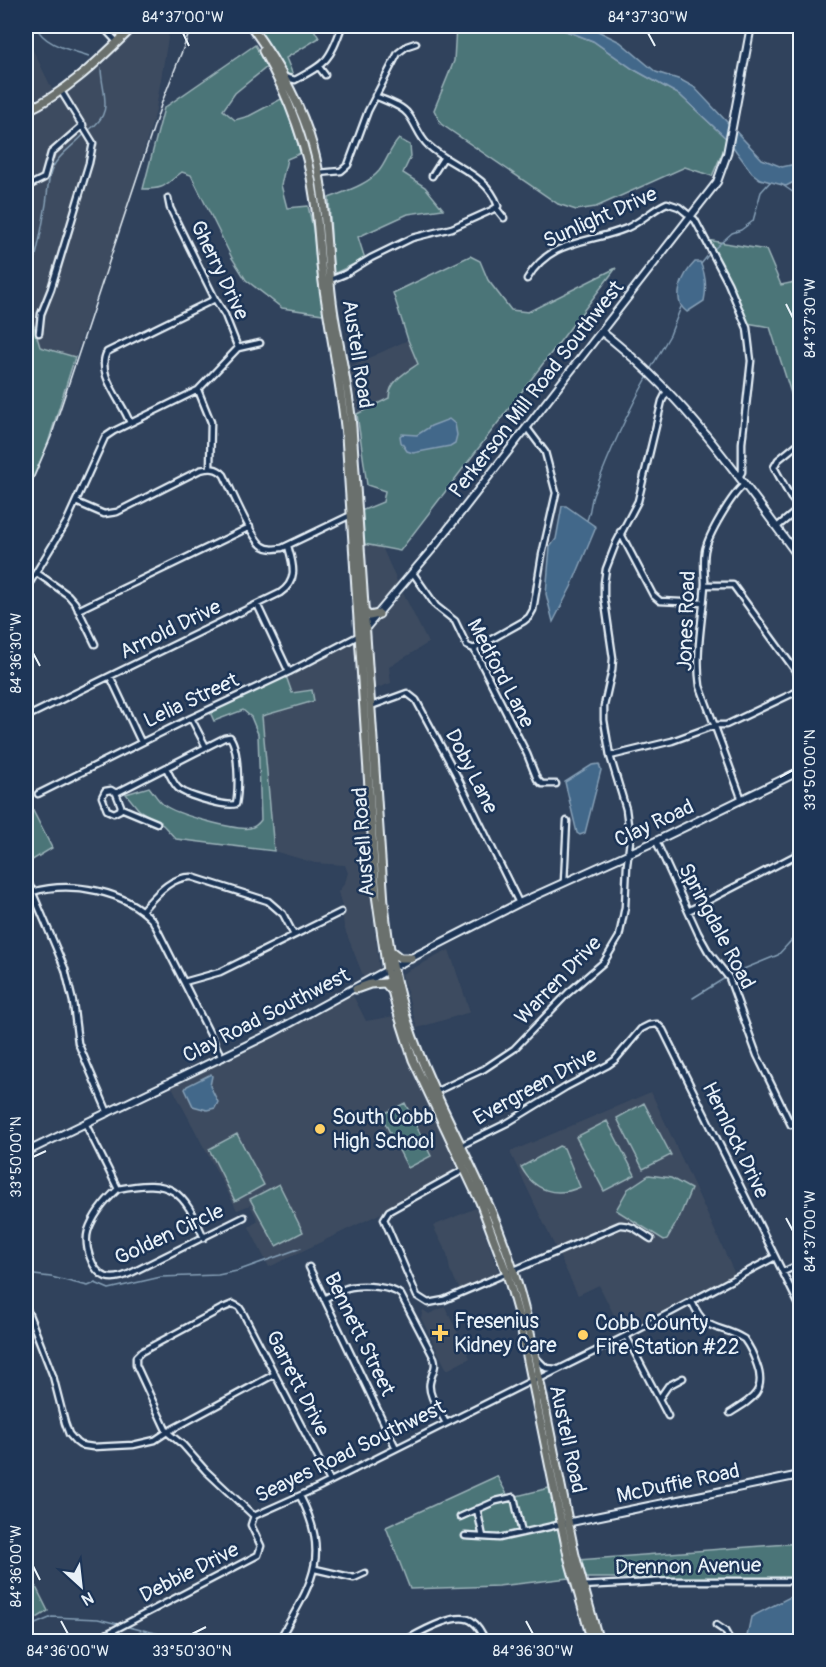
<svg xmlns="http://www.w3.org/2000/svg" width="826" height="1667" viewBox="0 0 826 1667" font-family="Pangolin,sans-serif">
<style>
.built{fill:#3e4c60}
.green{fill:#4c7478;stroke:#9ab2b8;stroke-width:1.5}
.water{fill:#43688a;stroke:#859fb6;stroke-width:1.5}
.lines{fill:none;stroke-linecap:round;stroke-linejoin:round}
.stream{stroke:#859fb6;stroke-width:1.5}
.street-casing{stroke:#e8f1f8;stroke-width:9}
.secondary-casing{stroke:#e8f1f8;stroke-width:10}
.primary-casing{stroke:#e8f1f8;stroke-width:11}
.street{stroke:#1d3557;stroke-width:4.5}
.secondary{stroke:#1d3557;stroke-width:6}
.primary{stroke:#6a706d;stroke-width:7}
.rail{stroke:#e8f1f8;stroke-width:1.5}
.ticks{fill:none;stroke:#e8f1f8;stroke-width:2}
.poi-dot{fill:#ffd166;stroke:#1d3557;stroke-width:2}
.labels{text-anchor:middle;stroke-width:5;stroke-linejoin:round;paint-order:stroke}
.street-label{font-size:21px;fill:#e8f1f8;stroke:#1d3557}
.poi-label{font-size:21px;fill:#e8f1f8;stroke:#1d3557;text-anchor:start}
.neatline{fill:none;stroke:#e8f1f8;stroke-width:2}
.ticks-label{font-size:15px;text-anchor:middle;fill:#e8f1f8}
</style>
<rect width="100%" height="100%" fill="#30425c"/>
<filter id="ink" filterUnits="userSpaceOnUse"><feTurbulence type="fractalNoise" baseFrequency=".0167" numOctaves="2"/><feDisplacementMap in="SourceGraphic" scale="12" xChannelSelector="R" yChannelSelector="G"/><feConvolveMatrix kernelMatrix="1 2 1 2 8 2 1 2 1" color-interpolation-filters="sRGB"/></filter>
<g filter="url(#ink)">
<path class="built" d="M136,26H170L155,114L121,226L75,357L40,347L26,300V36L53,91L63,98Z
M408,340L419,364L399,377L389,398L357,414L349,367Z
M364,544L382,547L399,586L375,613L371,615L365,610Z
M403,593L428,643L389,667L391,683L374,689L370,629Z
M352,642L357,645L370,875L379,969L364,978L344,927L342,906L338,892L345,883L348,873L345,865L315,863L274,851L262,715L314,701L292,693L286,676Z
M449,950L470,1012L417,1028L402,974Z
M350,990L366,1021L395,1016L405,1025L462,1171L427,1191L269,1267L249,1227L258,1221L250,1205L237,1210L169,1081L218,1058Z
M651,1092L737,1279L624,1335L599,1285L578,1295L510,1152Z
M476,1208L499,1273L460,1290L450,1270L447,1254L433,1226Z
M445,1307L470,1358L447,1370L421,1318L423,1310L429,1314Z"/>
<path class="green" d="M255,26H264L268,29L275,26H312L319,38L286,58L293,75L287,74L271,47Z
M456,26H553L593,41L633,69L680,95L728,140L712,176L685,167L596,207L576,210L558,204L441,124L434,110L454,61Z
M255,45L268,66L235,93L223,110L235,120L249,116L283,98L301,153L287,159L281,185L287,208L308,206L313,228L323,314L282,308L246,280L232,258L191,175L182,172C164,185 167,189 143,189L164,108Z
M399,139L410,145L411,156L403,173L425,187L443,209L408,214L358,237L365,259L333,274L329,198C346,191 367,185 379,171C387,161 390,148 399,139Z
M707,240L766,250L781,285L800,281V405L795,406L770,327L747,323Z
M470,256L480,261L488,280L511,310L528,312L616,268L400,551L364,544L361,511L383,502L385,491L367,485L357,414L389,398C389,381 406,372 418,364L408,340L393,293Z
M26,300L40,347L75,357L48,443L26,494Z
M286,676L292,693L312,690L314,701L262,716L274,851L176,839L163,825L139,810L126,794L149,787C154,793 158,801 164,805C175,814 237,831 250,828C255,827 258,824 261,820L258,734L251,717L243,710L214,721L210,712Z
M26,797L52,848L26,864Z
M405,1103L431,1156L408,1168L381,1115Z
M644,1103L671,1155L643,1169L617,1118Z
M607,1121L635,1175L604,1191L576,1137Z
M237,1134L264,1185L235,1201L209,1149Z
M559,1146L564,1148L580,1187C556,1198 534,1191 521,1167Z
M649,1175L671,1178L691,1189L679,1218L667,1239L664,1240L616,1210L628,1189Z
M279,1184L303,1232L276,1246L250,1199Z
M497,1476L509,1498L549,1488L565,1561L800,1543V1578H569L498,1586L410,1589L386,1527Z
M26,1567L48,1611L26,1625Z"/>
<path class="water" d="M553,26H588L620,42L656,72L681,80L694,87L762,159L782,167L800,163V179L786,186L760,179L752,173L728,140L680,95L633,69L593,41Z
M695,262H700C706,275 707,287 704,301L687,312C670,300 683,274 695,262Z
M449,419L455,424L457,435L455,443L450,446L413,453L407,451L401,442L400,436L402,434L417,435L431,426Z
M562,506H566L596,527L571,587L553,622L546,594L550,547L556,539Z
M599,764L601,770L585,833L580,835L577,833L565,782L592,765Z
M211,1074L212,1076L210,1086L218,1102L215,1108L207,1110L193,1106L185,1089L187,1086Z
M792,1596L800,1598V1637L782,1641H746L751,1617Z"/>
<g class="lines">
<path class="stream" d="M36,26C43,45 71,50 89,56
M89,130C115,112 102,95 101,69
M781,184L800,197
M713,250L732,233L741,230L753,221L761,192L770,182
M701,264L710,253
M26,286C37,259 41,233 46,204C48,192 47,179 53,167C59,154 75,145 85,133
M651,368L670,335L681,307
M587,520C591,511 590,502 594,493C609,454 626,415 647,378
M729,975L778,955L800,931
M693,998L725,978
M26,1274L51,1277L88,1286L95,1283L109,1289L161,1277L218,1275L237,1271L301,1248
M129,1627L141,1630
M26,1628L52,1617L98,1619L118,1624
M143,1630L193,1642"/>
<g class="street-casing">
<path id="street" d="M102,26L117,42
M319,67L325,75
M284,77L295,80C327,63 330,60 342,26
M318,173L341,171L348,165L368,111L398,53L407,46L416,43
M432,176L444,157
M26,187L44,178L51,153L83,125
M496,208L504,218
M527,279C551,238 589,244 627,228C642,221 653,209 667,203L679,207L695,220L728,283L747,328L751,361L742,443V472L739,477
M330,280L345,274L371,258L412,238L452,228L492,210L498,206C487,173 451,167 428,145C419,137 416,124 408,114C401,105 386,101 375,96
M39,333L41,314L51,289L89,163L93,143L61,91
M238,348L260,343
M198,390L211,422L210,468
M130,423C123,402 95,374 107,352L215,299
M76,502L104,514L117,512L200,470C210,468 217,467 224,475C231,489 252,540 263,546C269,550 275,549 282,548L351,515
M800,509L791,498L774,467L778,460L800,442
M777,527L800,508
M620,532L653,595L660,601L702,603
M795,551L800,547
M37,573L68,595L75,603L95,644
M413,573L436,606L455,621L467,646L474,649L527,754L537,779L542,784H556
M705,585H733L800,677
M26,589L66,523L105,437L114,431L198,390L238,348L225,315L215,299L170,208L168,198
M257,604L289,672
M78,610L250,527
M474,649L524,621L529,617L533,610L542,555L556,493L545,452L527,428
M110,676L141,742
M371,706L407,693L416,700L456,774L519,903
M26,717L280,593C299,580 293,564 288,546
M191,718L206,747
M610,756L672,741L716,725H726L800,690
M111,790L116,793L121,806L120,810L114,813L107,810L102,797L105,791Z
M116,793L224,738L230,737C239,749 239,789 236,804C226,807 186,796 178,788C173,783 170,775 166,768
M38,794L191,718L289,672L358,636
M742,800L700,686C695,653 703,617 705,584C705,573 703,562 705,551C708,535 732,494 745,484
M121,808L157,823
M656,841L698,933L708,951L729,978L757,1055L791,1125
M26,877L65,969L73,1002L78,1043L108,1113
M564,882L567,821
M32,892C71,881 125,890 153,921L222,1058
M143,909C156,895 171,876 192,877L268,901L283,914L294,935
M688,911L800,853
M184,982L220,972L341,912
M435,1092L484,1069L514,1049L568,993L604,962L619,937L625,907L627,865L630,840L626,809L610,756L604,720V706L612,670L613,658L604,596V583L606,569L616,543L638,501L662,401L667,391
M85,1123L118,1189
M460,1146L507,1123L566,1087L608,1065L615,1060L641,1029L649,1025L657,1024L663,1030L800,1307
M465,1169L389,1211L384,1219L417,1296L428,1303L444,1300L620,1225C632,1224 641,1233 651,1239
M118,1189C106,1200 93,1216 88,1231C84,1245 91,1271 106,1277C115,1280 125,1276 133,1272L244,1217
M118,1189C172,1178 183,1190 204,1238
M309,1267L396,1448
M783,1272L800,1264
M324,1299C332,1295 341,1289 351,1287C364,1285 391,1286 401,1295L434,1358C437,1368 432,1372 430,1382C427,1395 440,1411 446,1423
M692,1302C707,1335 719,1323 744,1339C750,1347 754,1356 757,1365C767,1392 751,1400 730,1413
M26,1307L53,1376L65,1423L69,1434L76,1442L80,1445L93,1447L133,1445L155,1440L167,1432L275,1374
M626,1336L668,1416
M537,1359L546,1368L557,1369
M659,1399L668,1386L683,1378
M477,1509L483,1537
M254,1516L319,1487L533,1380L539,1379L626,1336L775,1257
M254,1516L206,1471L183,1445L167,1432L136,1365V1357L141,1352L221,1309L233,1304L239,1307L243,1313L330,1481
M460,1517L496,1501L514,1497L522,1533
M465,1536L499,1538L562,1524
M315,1569L354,1578L365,1573
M581,1586L673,1581H800
M716,1625L725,1631L731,1642
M91,1642L258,1555L261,1546L251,1525L254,1516
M278,1642C309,1586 333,1559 300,1496
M402,1642C417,1634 458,1609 473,1622C479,1626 483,1635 486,1642"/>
</g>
<g class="secondary-casing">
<path id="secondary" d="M602,332C684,395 739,477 800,559
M364,630L434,547L717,182L727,154L751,26
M26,1152L272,1033L382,973L519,903L656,841L800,771
M566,1523L800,1475"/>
</g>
<g class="primary-casing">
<path id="primary" d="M251,26C277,62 301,103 313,147C328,201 325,260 334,315C340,352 349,389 352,427L384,903C388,944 395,984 408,1023C427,1081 457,1135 482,1190C502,1233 517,1277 528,1323L575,1555L599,1642
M263,51C289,97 307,144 314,196C319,225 319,254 323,282C330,334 341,384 346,436L376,895L387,971L397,1010L413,1060L480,1202L507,1274L519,1317L568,1556L592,1642
M26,111C68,92 101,58 134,26
M364,611L369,616L379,614
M390,950L400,958H412
M356,989L370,984L385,983L391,990"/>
</g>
<use href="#street" class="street"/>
<use href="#secondary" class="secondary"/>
<use href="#primary" class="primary"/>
<path class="rail" d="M26,495L51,437L162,102L192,26"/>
</g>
</g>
<path class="ticks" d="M183,33L189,46M648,33L655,46M786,304L793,318M33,653L40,666M780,777L793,770M33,1157L46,1151M786,1218L793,1231M33,1566L40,1580M61,1621L68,1634M526,1621L533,1634M192,1634L206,1627"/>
<g class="poi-dot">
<circle cx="320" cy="1129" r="6"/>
<path d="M437 1324h6v6h6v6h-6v6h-6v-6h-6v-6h6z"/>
<circle cx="583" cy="1335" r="6"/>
</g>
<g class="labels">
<g class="street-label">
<text transform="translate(600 217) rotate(-24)" y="7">Sunlight Drive</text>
<text transform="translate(220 270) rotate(64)" y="7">Gherry Drive</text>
<text transform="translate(358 354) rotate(81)" y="7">Austell Road</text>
<text transform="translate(536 389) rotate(-52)" y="7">Perkerson Mill Road Southwest</text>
<text transform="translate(686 621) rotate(-88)" y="7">Jones Road</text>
<text transform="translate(170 629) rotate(-26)" y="7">Arnold Drive</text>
<text transform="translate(501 673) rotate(62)" y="7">Medford Lane</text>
<text transform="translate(191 700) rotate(-25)" y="7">Lelia Street</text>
<text transform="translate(472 771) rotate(63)" y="7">Doby Lane</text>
<text transform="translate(654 823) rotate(-25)" y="7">Clay Road</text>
<text transform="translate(363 842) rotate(-94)" y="7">Austell Road</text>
<text transform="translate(717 926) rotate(62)" y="7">Springdale Road</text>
<text transform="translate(558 980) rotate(-46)" y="7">Warren Drive</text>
<text transform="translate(266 1015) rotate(-27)" y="7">Clay Road Southwest</text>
<text transform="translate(535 1086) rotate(-29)" y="7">Evergreen Drive</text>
<text transform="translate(736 1140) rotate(64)" y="7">Hemlock Drive</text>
<text transform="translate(169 1234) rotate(-25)" y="7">Golden Circle</text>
<text transform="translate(360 1334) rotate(64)" y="7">Bennett Street</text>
<text transform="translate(298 1383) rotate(63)" y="7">Garrett Drive</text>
<text transform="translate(568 1439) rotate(78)" y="7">Austell Road</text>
<text transform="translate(350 1451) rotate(-26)" y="7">Seayes Road Southwest</text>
<text transform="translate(678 1483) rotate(-12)" y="7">McDuffie Road</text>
<text transform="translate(688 1566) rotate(-1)" y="7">Drennon Avenue</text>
<text transform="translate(189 1572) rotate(-27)" y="7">Debbie Drive</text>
</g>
<g class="poi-label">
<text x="332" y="1124">South Cobb<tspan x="332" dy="24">High School</tspan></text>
<text x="454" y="1328">Fresenius<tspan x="454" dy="24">Kidney Care</tspan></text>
<text x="595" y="1330">Cobb County<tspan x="595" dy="24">Fire Station #22</tspan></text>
</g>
</g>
<rect width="826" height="1667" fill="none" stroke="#1d3557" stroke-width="66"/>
<g transform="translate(81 1586) rotate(153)" stroke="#1d3557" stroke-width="4.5" paint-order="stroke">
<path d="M0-4.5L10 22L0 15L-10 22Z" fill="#e8f1f8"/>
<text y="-9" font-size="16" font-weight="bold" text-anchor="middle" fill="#e8f1f8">N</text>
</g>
<rect x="33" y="33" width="760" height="1601" class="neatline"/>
<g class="ticks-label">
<text x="183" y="22">84°37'00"W</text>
<text x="648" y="22">84°37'30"W</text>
<text transform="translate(810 318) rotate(-90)" y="5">84°37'30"W</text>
<text transform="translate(16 653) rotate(-90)" y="5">84°36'30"W</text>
<text transform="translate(810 770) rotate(-90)" y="5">33°50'00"N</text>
<text transform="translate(16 1157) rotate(-90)" y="5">33°50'00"N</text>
<text transform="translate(810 1231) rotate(-90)" y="5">84°37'00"W</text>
<text transform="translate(16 1566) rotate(-90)" y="5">84°36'00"W</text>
<text x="68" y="1656">84°36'00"W</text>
<text x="192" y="1656">33°50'30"N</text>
<text x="533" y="1656">84°36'30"W</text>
</g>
</svg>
